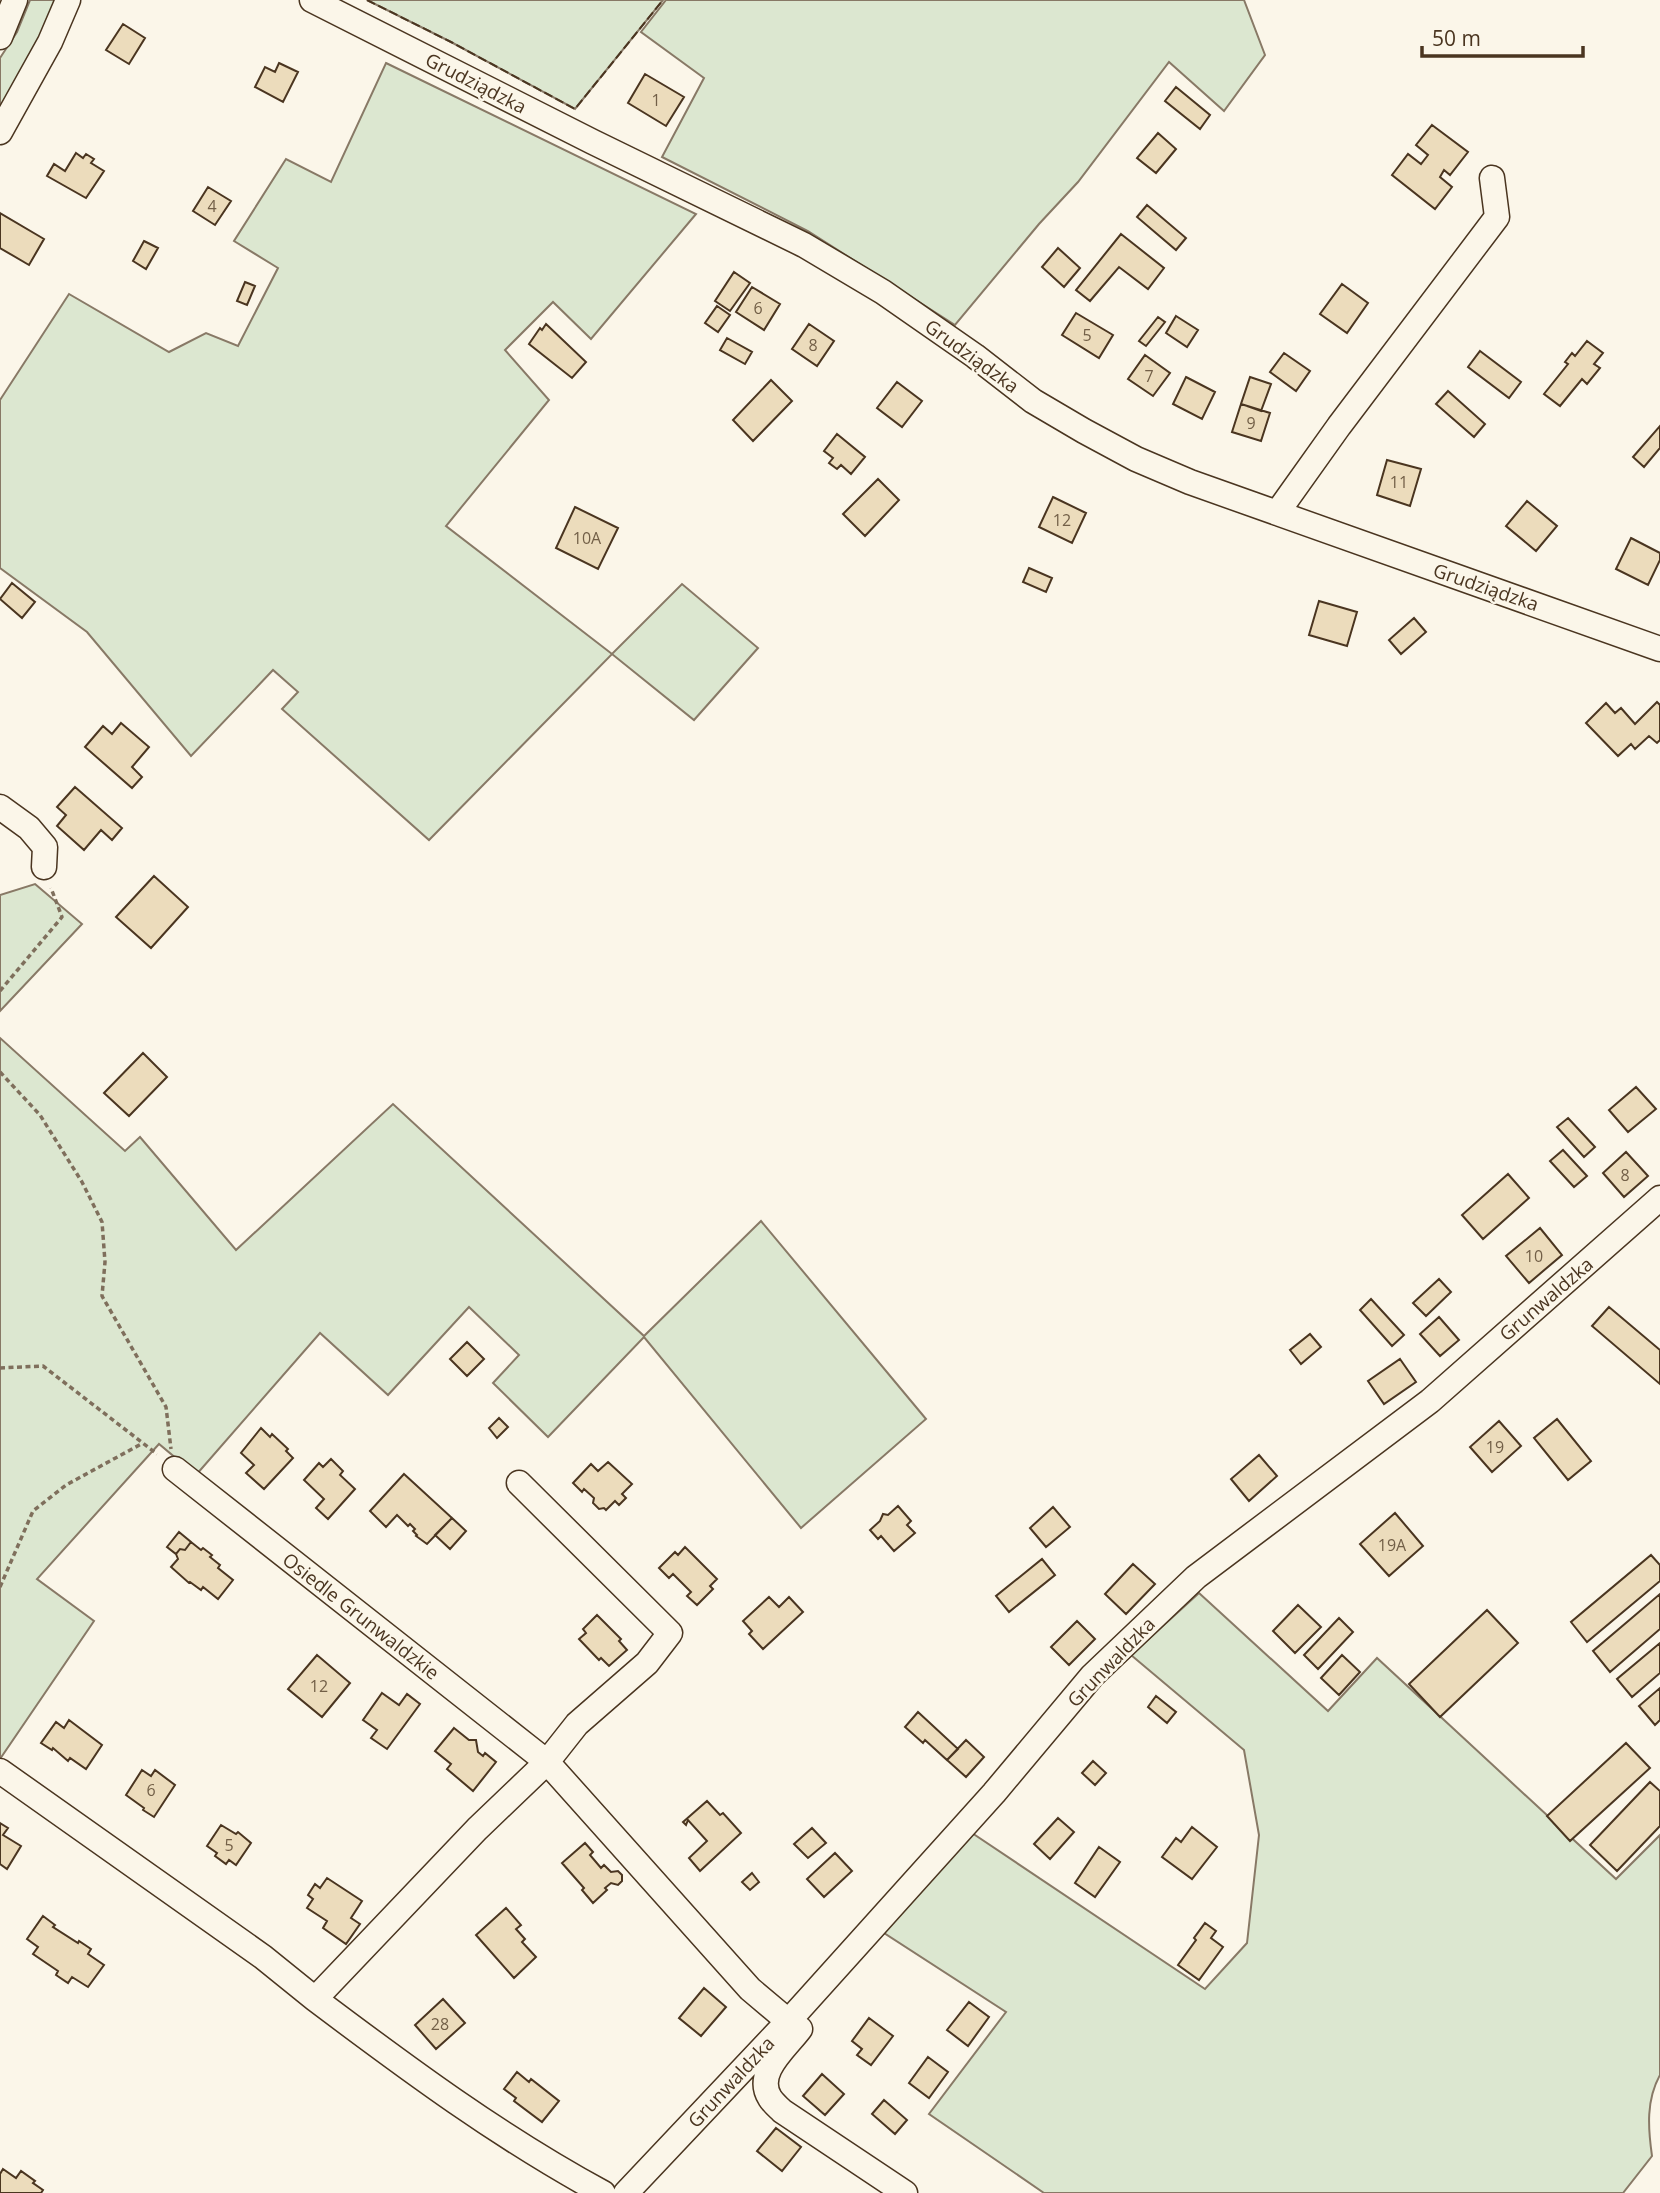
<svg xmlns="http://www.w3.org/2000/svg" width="1660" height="2193" viewBox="0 0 1660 2193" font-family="'Open Sans',sans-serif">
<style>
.green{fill:#dce7d0;stroke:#887966;stroke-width:2}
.building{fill:#ecdcbc;stroke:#4a3520;stroke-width:2}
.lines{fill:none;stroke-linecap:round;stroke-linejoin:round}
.minor-casing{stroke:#4a3520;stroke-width:27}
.path{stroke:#7f6f5c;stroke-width:3.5;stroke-dasharray:5 3.5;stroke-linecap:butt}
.minor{stroke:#fbf6e9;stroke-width:24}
.fence{stroke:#4a3520;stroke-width:2;stroke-dasharray:9 3.5;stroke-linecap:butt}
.labels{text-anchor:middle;stroke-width:5;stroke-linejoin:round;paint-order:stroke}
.number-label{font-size:16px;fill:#725f47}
.street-label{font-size:19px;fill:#4a3520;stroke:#fbf6e9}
</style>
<rect width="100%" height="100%" fill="#fbf6e9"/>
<path class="green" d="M30,0H73L0,142V58L17,32Z
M367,0H663L575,109L451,42Z
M666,0H1244L1265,55L1224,111L1169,62L1078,182L1039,224L955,325L808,231L662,157L704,78L641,32Z
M386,63L696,214L591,339L553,302L505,350L549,400L446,526L612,654L682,584L758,648L694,720L612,654L429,840L282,709L298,692L273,670L191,756L87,632L0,568V400L69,294L169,352L206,333L238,346L278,268L234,241L286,159L331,182Z
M35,884L82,924L0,1011V895Z
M0,1038L125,1151L140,1137L236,1250L393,1104L644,1336L761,1221L926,1419L801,1528L644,1337L548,1437L493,1383L519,1355L469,1307L388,1395L320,1333L196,1475L159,1444L37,1579L94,1621L0,1759Z
M1199,1593L1328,1711L1377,1658L1616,1879L1660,1835V2075C1646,2100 1648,2128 1652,2156L1623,2193H1044L929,2114L1006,2012L881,1931L972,1833L1205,1989L1247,1943L1259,1835L1244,1750L1131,1655Z"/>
<path class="building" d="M123,24L145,38L129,64L106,50Z
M279,63L298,72L283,102L255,87L265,67L275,72Z
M645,74L684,97L666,126L628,103Z
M1176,87L1210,115L1200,129L1165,101Z
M1432,125L1468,152L1450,175L1444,170L1440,177L1452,187L1435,209L1392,175L1408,154L1421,164L1428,155L1416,145Z
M1158,133L1176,149L1156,173L1137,158Z
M76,153L83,158L86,154L94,159L91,163L104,171L86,198L47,176L54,164L65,171Z
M208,187L231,201L215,225L193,211Z
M1147,205L1186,238L1176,250L1137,217Z
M0,213L44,239L29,265L0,248Z
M1121,234L1164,268L1148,289L1119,267L1090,301L1076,290Z
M144,241L158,248L146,269L133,261Z
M1058,248L1080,268L1064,287L1042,267Z
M734,272L750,283L730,311L715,301Z
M245,282L255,286L247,305L237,301Z
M1342,284L1368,303L1347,333L1320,314Z
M752,287L780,304L764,330L736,312Z
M717,306L730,315L718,332L705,323Z
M1076,313L1113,335L1099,358L1062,335Z
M1176,316L1198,330L1187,347L1166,333Z
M1158,317L1165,322L1146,346L1139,341Z
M546,324L586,362L572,378L529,344L540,328L542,330Z
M809,324L834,341L817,366L792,349Z
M727,338L752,352L745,364L720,350Z
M1587,341L1603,353L1594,364L1600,368L1587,384L1582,379L1560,406L1544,394L1568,364L1565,362L1572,353L1575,356Z
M1480,351L1521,382L1509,398L1468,367Z
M1284,353L1310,371L1296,391L1270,372Z
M1145,355L1170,373L1153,396L1128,379Z
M1186,377L1215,392L1202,419L1173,404Z
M1250,377L1271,384L1261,411L1241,404Z
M771,380L792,401L753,441L733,420Z
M897,382L922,401L902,427L877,408Z
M1448,391L1485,424L1474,437L1436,404Z
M1241,404L1270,413L1261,441L1232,432Z
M1660,426V448L1644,467L1633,457Z
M837,434L865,457L851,474L841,465L837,469L829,463L833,458L824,451Z
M1387,460L1421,469L1410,506L1377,495Z
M878,479L899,500L865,536L843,514Z
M1053,497L1086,513L1072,543L1039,527Z
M1527,501L1557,526L1536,551L1506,526Z
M575,507L618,528L598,569L556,548Z
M1631,538L1660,553V560L1648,585L1616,569Z
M1029,568L1052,578L1046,592L1023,582Z
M12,583L35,602L22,618L0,599Z
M1319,601L1357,612L1347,646L1309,635Z
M1414,618L1426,632L1401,654L1389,640Z
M1657,702L1660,705V740L1657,743L1649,736L1635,749L1631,744L1618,756L1586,723L1606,703L1615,713L1621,708L1635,724Z
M121,723L149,747L132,767L142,777L132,788L85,747L103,726L112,734Z
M75,787L122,828L112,840L101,830L84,850L57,826L66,815L57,807Z
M154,876L188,907L151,948L116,917Z
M143,1053L167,1077L129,1116L104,1093Z
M1636,1087L1656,1109L1628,1132L1609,1110Z
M1568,1118L1595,1147L1584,1157L1557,1127Z
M1563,1150L1587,1176L1574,1187L1550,1161Z
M1626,1152L1648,1176L1624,1197L1603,1173Z
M1508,1174L1529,1198L1483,1239L1462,1215Z
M1540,1228L1562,1255L1529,1283L1506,1256Z
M1439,1279L1451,1292L1426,1316L1413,1303Z
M1371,1299L1404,1335L1392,1346L1360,1310Z
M1609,1307L1660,1350V1384L1592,1326Z
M1439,1317L1459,1340L1440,1356L1420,1334Z
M1310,1334L1321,1347L1301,1364L1290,1350Z
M467,1342L484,1359L467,1376L450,1359Z
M1400,1359L1416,1382L1384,1404L1368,1381Z
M499,1418L508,1427L497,1438L489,1428Z
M1557,1419L1591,1461L1568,1480L1534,1438Z
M1499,1421L1521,1446L1492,1472L1470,1447Z
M261,1428L270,1437L272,1434L288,1449L286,1451L293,1458L264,1489L246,1473L254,1465L241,1453Z
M1259,1455L1277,1476L1249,1501L1231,1479Z
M331,1459L343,1471L340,1475L355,1489L328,1519L316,1508L324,1499L304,1480L319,1463L323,1467Z
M608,1462L632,1484L622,1494L626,1498L619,1505L615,1501L606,1510L604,1508L599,1509L593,1503L594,1498L584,1489L582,1492L573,1483L591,1464L598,1471Z
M404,1474L452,1518L427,1544L416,1536L417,1535L413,1531L415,1529L410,1524L408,1526L397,1515L386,1527L370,1511Z
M898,1506L911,1521L907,1525L915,1533L894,1551L881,1536L878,1539L870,1530L880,1521L883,1514L888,1515Z
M1053,1507L1070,1527L1046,1547L1030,1528Z
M1395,1513L1423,1546L1389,1576L1360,1544Z
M452,1518L466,1531L450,1549L435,1535Z
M179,1532L191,1542L185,1550L180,1549L176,1554L167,1547Z
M191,1542L201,1550L203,1548L212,1555L210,1557L220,1565L218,1568L233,1580L218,1599L203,1587L201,1590L190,1582L189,1583L171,1567L178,1559L176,1554L180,1549L185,1550Z
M685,1547L717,1579L710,1586L713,1589L697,1605L687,1596L691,1592L673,1574L669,1578L659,1568L675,1552L678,1555Z
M1651,1555L1660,1565V1581L1587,1642L1571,1622Z
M1042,1559L1055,1575L1009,1612L996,1596Z
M1133,1564L1155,1584L1126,1614L1105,1594Z
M1660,1594V1629L1610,1672L1593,1651Z
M769,1597L779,1607L789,1597L803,1612L763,1649L749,1634L752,1631L743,1621Z
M1298,1605L1321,1627L1295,1653L1273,1631Z
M1487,1610L1518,1643L1440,1717L1409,1684Z
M597,1615L621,1639L619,1641L627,1650L609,1666L601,1658L599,1660L579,1639L586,1633L583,1629Z
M1339,1618L1353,1632L1318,1669L1304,1655Z
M1077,1621L1095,1639L1069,1665L1051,1647Z
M1660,1643V1673L1632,1697L1617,1679Z
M317,1655L350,1683L322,1717L288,1689Z
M1342,1655L1360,1672L1339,1695L1321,1678Z
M1660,1688V1720L1655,1725L1639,1706Z
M382,1693L399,1705L407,1694L420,1704L387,1749L371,1738L377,1730L363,1720Z
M1156,1696L1176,1712L1167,1723L1148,1707Z
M918,1712L958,1749L947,1760L925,1740L923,1743L905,1727Z
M69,1720L102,1745L86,1769L70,1758L68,1761L53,1748L52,1750L41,1743L56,1722L64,1728Z
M454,1728L469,1740H476L478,1752L483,1756L485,1753L496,1762L473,1791L447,1769L451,1764L435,1751Z
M966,1740L984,1757L966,1777L947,1760Z
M1626,1743L1650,1768L1570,1841L1547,1816Z
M1093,1761L1106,1773L1095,1785L1082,1773Z
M142,1770L151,1776L155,1770L175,1785L154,1817L143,1810L144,1808L126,1795Z
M1650,1782L1660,1791V1826L1617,1871L1590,1845Z
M707,1801L720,1815L723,1813L741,1833L700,1871L689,1858L707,1841L688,1820L686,1825L683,1822Z
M1058,1818L1074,1832L1050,1859L1034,1844Z
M0,1823L8,1828L3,1835L21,1846L7,1869L0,1864Z
M221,1825L236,1834L238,1832L251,1843L236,1865L229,1860L226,1864L215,1856L217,1853L207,1846Z
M1192,1827L1217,1847L1192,1879L1162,1857L1176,1838L1181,1842Z
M812,1828L826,1843L808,1858L794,1844Z
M585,1843L593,1852L590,1855L601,1868L604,1865L611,1872L618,1871L622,1875V1881L618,1885L611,1883L605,1888L607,1890L593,1903L582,1890L584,1888L562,1863Z
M1099,1847L1120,1862L1095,1897L1075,1883Z
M835,1853L852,1871L824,1897L807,1879Z
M752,1873L759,1882L750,1890L742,1882Z
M327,1878L362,1901L351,1918L360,1924L346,1944L323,1928L327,1921L307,1908L313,1899L308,1895L315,1884L320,1888Z
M506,1908L521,1925L516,1929L525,1939L522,1942L536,1957L514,1978L476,1935Z
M43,1916L55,1925L53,1927L78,1943L79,1941L91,1949L88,1954L104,1965L88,1987L72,1977L68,1983L56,1975L58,1971L33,1954L38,1947L27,1939Z
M1205,1923L1216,1931L1211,1938L1223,1947L1199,1980L1178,1965L1196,1940L1194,1938Z
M704,1988L726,2007L701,2036L679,2018Z
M443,1999L465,2023L436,2049L415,2025Z
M969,2002L989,2017L968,2046L947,2030Z
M869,2018L893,2036L871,2065L857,2055L862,2049L852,2041Z
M928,2057L948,2072L929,2098L909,2083Z
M517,2072L529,2082L531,2079L559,2101L542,2122L514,2101L516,2098L504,2089Z
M822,2074L844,2094L825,2115L803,2096Z
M884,2100L907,2120L895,2134L872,2114Z
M776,2128L801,2147L782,2171L757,2151Z
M3,2169L16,2178L21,2171L35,2181L33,2183L43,2190L41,2193H0V2174Z"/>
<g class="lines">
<g class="minor-casing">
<path id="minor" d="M312,0L593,142L804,245L883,292L975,356L1033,401L1084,431L1136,459L1190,482L1660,649
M0,37L15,0
M0,132L50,42L68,0
M1277,513L1339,426L1497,217L1492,178
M0,807L29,828L45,847L44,867
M175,1469L547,1762L750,1989L788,2021
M0,1771L263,1957L315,1999L477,1829L547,1762L577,1724L647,1663L670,1633L519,1483
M315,1999C408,2069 501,2138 603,2193
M800,2029C786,2048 754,2073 770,2098C773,2103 778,2107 782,2111L905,2193
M626,2193L795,2014L994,1793L1092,1676L1196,1577L1430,1401L1660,1198"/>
</g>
<path class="path" d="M0,991L62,917L51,888
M0,1072L40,1115L82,1182L102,1222L105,1262L102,1296L166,1407L171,1449
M0,1368L43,1366L157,1454
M0,1587L33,1511L66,1485L143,1443"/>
<use href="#minor" class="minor"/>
<path class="fence" d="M367,0L451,42L575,109L663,0"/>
</g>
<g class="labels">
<g class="number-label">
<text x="656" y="106">1</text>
<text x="212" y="212">4</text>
<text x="758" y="314">6</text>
<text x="1087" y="341">5</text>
<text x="813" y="351">8</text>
<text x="1149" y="382">7</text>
<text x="1251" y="429">9</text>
<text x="1399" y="488">11</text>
<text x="1062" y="526">12</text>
<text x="587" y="544">10A</text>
<text x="1625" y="1181">8</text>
<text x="1534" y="1262">10</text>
<text x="1495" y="1453">19</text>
<text x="1392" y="1551">19A</text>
<text x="319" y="1692">12</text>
<text x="151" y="1796">6</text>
<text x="229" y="1851">5</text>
<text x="440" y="2030">28</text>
</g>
<g class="street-label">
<text transform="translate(476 83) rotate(27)" y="7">Grudziądzka</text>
<text transform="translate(972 356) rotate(36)" y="7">Grudziądzka</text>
<text transform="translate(1486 587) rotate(19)" y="7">Grudziądzka</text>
<text transform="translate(1546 1299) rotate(-41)" y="7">Grunwaldzka</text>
<text transform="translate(361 1616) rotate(38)" y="7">Osiedle Grunwaldzkie</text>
<text transform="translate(1111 1662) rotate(-46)" y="7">Grunwaldzka</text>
<text transform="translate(731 2082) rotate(-47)" y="7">Grunwaldzka</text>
</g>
</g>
<path d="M1422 46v10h161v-10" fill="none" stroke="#4a3520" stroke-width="3.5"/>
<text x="1432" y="46" font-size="21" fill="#4a3520" stroke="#fbf6e9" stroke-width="5" paint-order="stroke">50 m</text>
</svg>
